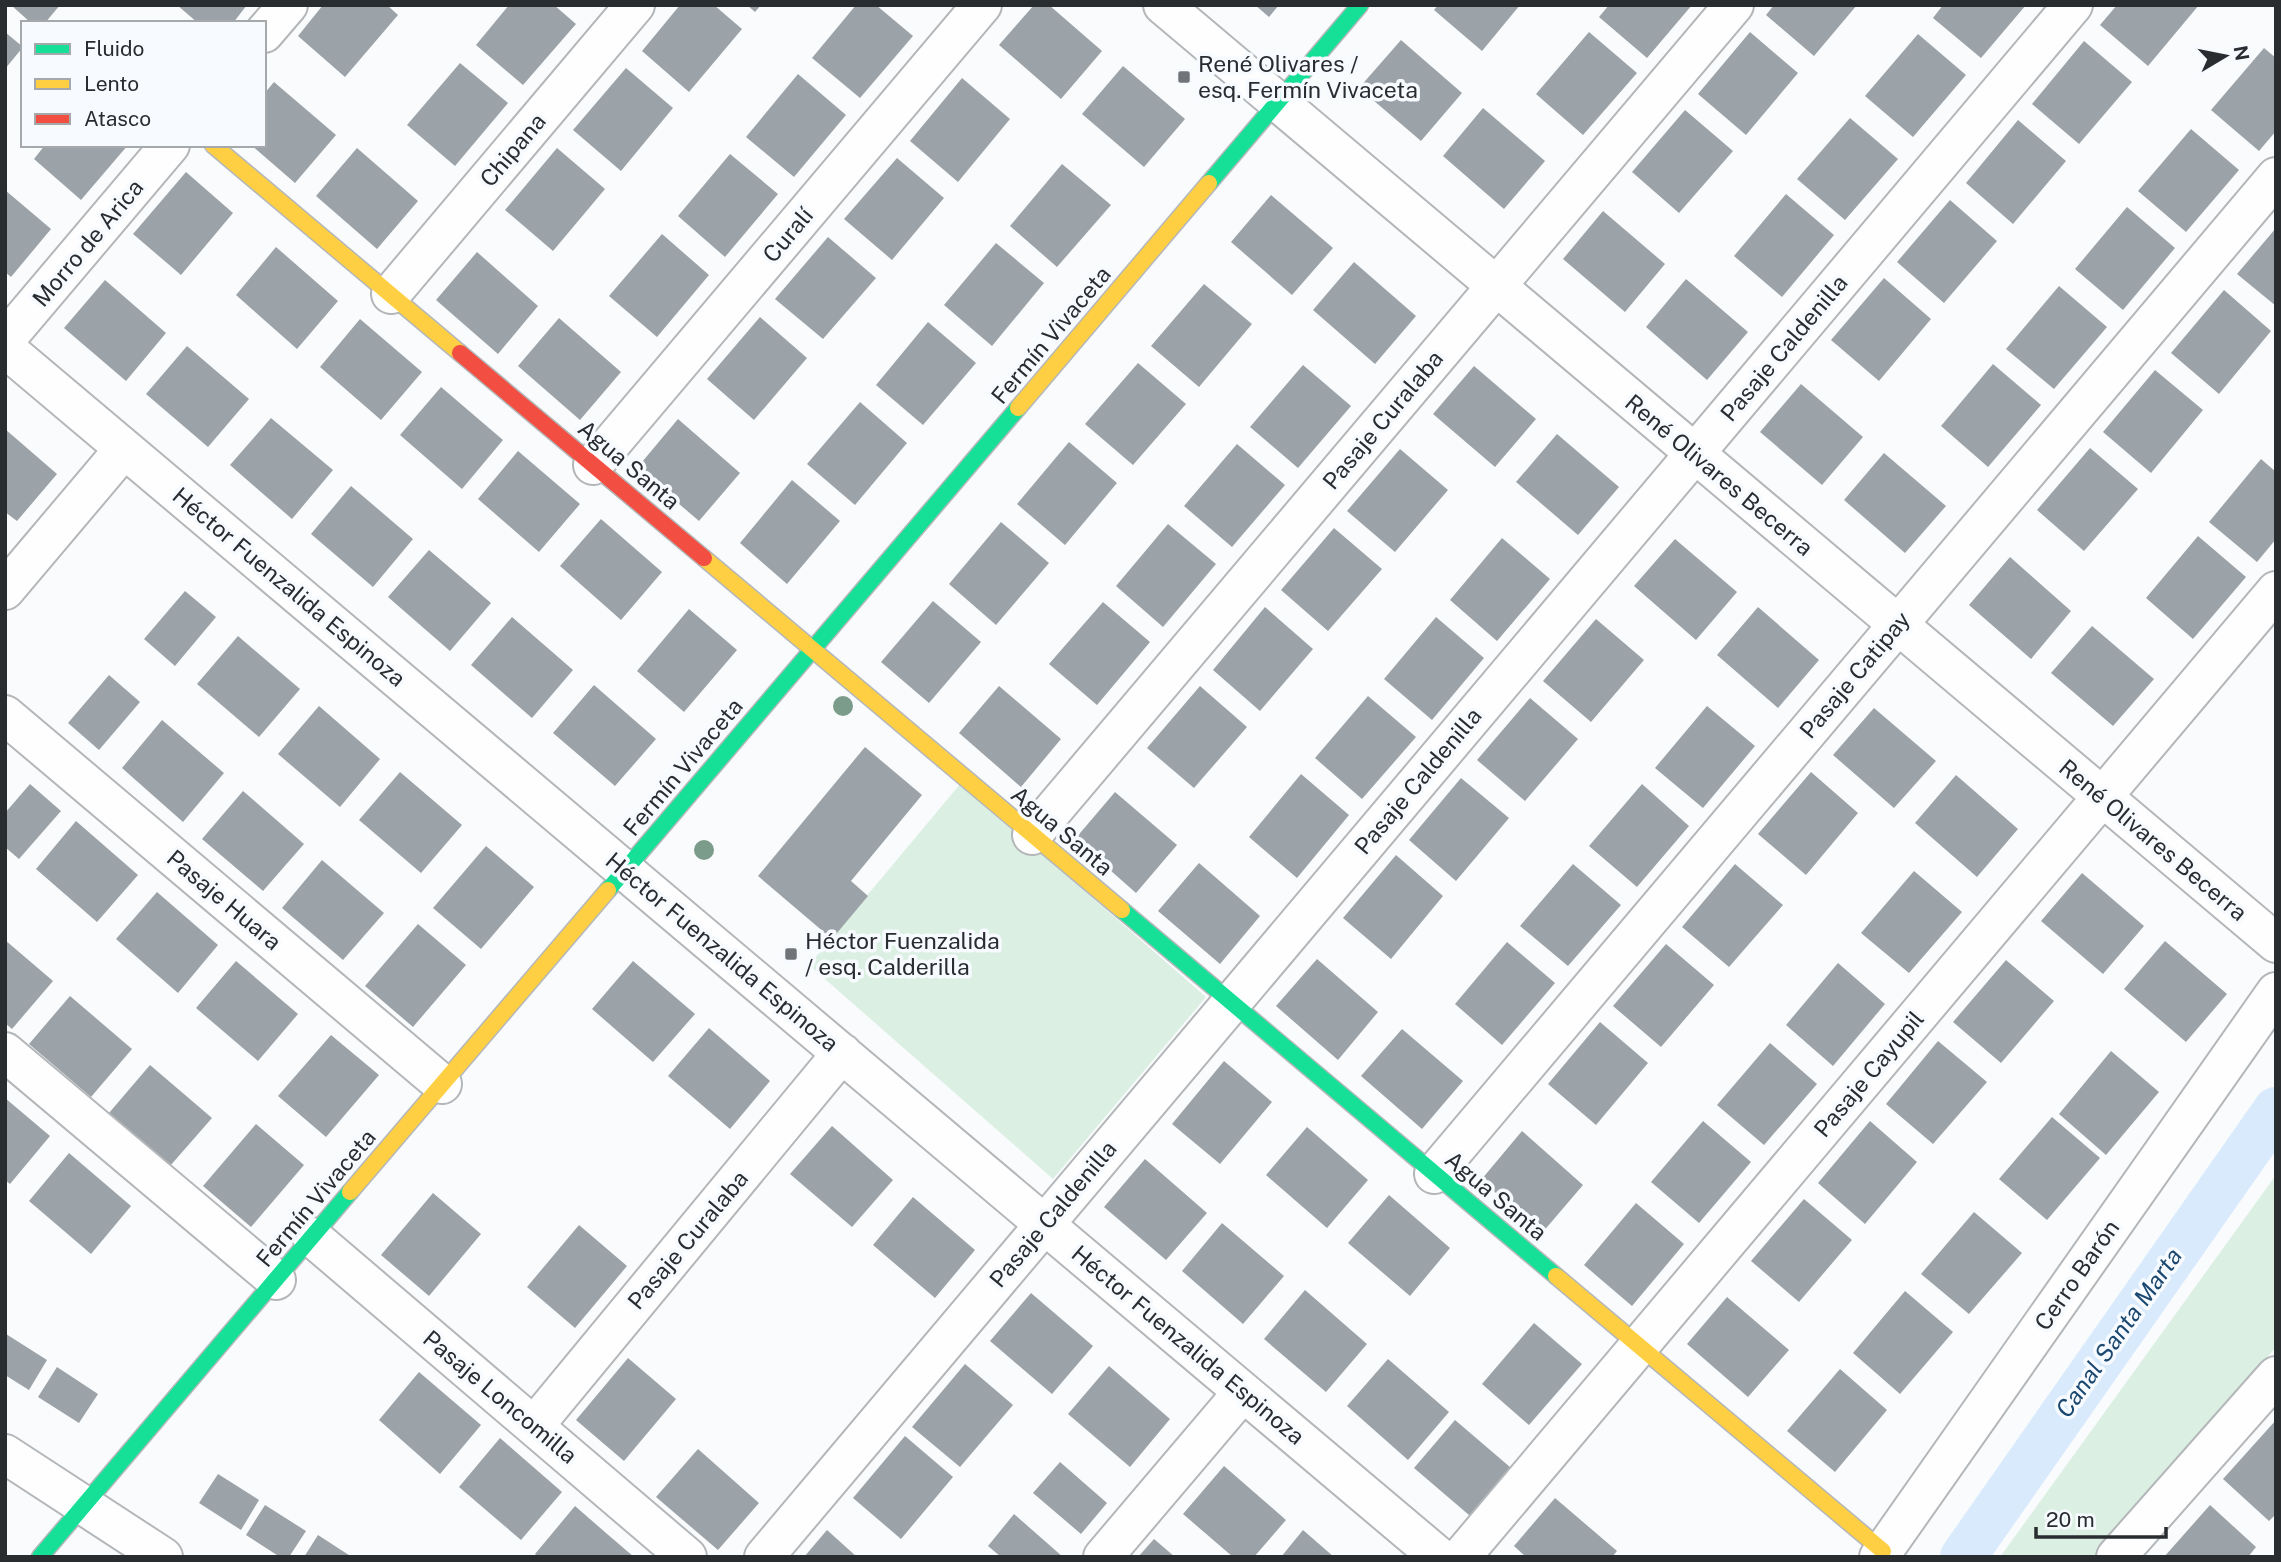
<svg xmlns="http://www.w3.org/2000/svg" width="2281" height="1562" viewBox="0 0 2281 1562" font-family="'Public Sans',sans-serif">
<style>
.green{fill:#dcefe3}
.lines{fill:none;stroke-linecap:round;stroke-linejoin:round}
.canal{stroke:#d8eafc;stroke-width:46}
.building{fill:#9ca3a8}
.street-casing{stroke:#b4b7b9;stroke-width:42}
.fast-casing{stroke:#b4b7b9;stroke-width:19}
.slow-casing{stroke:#b4b7b9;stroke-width:19}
.jam-casing{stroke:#b4b7b9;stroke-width:19}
.street{stroke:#fefeff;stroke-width:38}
.fast{stroke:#16e098;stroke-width:16}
.slow{stroke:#ffcf43;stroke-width:16}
.jam{stroke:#f24e42;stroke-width:16}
.tree{fill:#7b9c8a}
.poi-dot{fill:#727578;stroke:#f7fbff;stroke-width:2.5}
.labels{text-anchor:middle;stroke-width:7;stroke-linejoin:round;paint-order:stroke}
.poi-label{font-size:23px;fill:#292d30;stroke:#f7fbff;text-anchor:start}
.street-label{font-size:23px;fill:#292d30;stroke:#f7fbff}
.water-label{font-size:24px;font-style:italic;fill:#1b4870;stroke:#f7fbff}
</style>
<rect width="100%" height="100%" fill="#f9fbfd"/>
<path class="green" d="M961,783L1206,997L1053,1179L809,965Z
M2276,1175V1347L2098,1557H2000Z"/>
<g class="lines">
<path class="canal" d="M1963,1557L2276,1110"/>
</g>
<path class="building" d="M11,5H60L45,23H31Z
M177,5H247L233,23H198Z
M323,5H387L398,15L345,77L298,36Z
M509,5H554L576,24L523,85L476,45Z
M680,5H714L742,29L689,92L642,51Z
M747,5H761L755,12Z
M856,5H876L913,36L860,98L812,58Z
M1034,5H1049L1102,51L1061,99L999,45Z
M1255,5H1279L1269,17Z
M1438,5H1520L1482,51L1434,10Z
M1609,5H1692L1647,58L1599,17Z
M1774,5H1857L1814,56L1766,15Z
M1943,5H2026L1981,58L1933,18Z
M2117,5H2199L2148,66L2100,25Z
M5,32L23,47L5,69Z
M1589,32L1637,73L1583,135L1536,94Z
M1750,32L1798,73L1746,135L1698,94Z
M1918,34L1966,75L1913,137L1865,96Z
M1401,40L1462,93L1421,141L1359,88Z
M2084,41L2132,82L2079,144L2032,104Z
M2264,48L2276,58V131L2259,151L2211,110Z
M460,63L508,103L455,166L407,125Z
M1123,66L1185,119L1144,167L1082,114Z
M626,68L673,108L621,171L573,130Z
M798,74L846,115L794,177L746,137Z
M962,78L1010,119L958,182L910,141Z
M274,82L336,135L295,183L251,145H264V94Z
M1483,108L1545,161L1504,209L1443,156Z
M1685,110L1733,151L1679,213L1632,172Z
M1850,118L1898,159L1845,220L1797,179Z
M2018,120L2066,161L2013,224L1966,183Z
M2191,129L2239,170L2186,232L2138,191Z
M45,145H128L81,200L34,159Z
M357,148L418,201L377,249L316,196Z
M557,148L605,189L553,251L505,210Z
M730,154L778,194L725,257L678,216Z
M897,158L944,198L892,260L844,219Z
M1062,164L1111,205L1057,267L1010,226Z
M186,172L233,213L181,275L133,234Z
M5,190L51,229L11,277L5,272Z
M1786,194L1834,235L1782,297L1734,256Z
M1271,195L1333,248L1292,295L1231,242Z
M1950,200L1997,241L1944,303L1897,262Z
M2127,207L2175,248L2123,310L2075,269Z
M1603,211L1665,264L1625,312L1563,259Z
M2276,228V306L2237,274Z
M662,234L709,275L657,337L609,296Z
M828,237L876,278L823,339L775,299Z
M996,243L1044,283L992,346L944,305Z
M276,247L338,301L297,349L236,295Z
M477,252L538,306L498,354L436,300Z
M1354,262L1416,316L1375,364L1313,310Z
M1884,278L1931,319L1879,381L1831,340Z
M1686,279L1748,332L1707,380L1646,327Z
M105,280L166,333L126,381L64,328Z
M1204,284L1252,324L1199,387L1151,346Z
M2059,286L2107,327L2054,389L2006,349Z
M2224,290L2271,331L2219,394L2171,353Z
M760,317L807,358L754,420L707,379Z
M559,318L621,372L580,420L518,366Z
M360,319L422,372L381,420L320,367Z
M928,322L976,363L923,425L876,385Z
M187,346L249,399L208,447L146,394Z
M1138,363L1186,404L1133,465L1085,424Z
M1993,364L2041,405L1988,467L1941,426Z
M1303,365L1351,406L1298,468L1250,427Z
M1474,366L1536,419L1495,467L1433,414Z
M2155,370L2203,410L2151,473L2103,432Z
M1801,384L1863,437L1822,485L1760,432Z
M441,387L503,440L462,489L400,435Z
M860,402L907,443L855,505L807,464Z
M271,418L333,470L292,519L230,465Z
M678,419L740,473L699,521L637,468Z
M5,429L57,474L17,521L5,512Z
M1557,434L1619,487L1578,535L1516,482Z
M1069,442L1117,483L1065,545L1017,504Z
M1237,444L1285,485L1232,547L1184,506Z
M2090,448L2138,489L2084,551L2037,510Z
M1400,449L1448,490L1395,552L1347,511Z
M518,451L580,504L539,552L478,499Z
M1884,453L1946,506L1905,553L1844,500Z
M2261,459L2276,472V539L2257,562L2209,522Z
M792,480L840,521L787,584L740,543Z
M351,486L413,539L373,587L311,534Z
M601,519L662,572L621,620L560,566Z
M1001,522L1049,563L996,625L949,584Z
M1168,524L1216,564L1163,627L1116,586Z
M1334,528L1382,569L1328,631L1281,590Z
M2198,536L2246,577L2193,639L2146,598Z
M1502,538L1550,579L1497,641L1450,600Z
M1675,539L1737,592L1696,640L1634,586Z
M429,550L491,603L450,651L388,597Z
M2010,557L2071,611L2031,659L1969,605Z
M185,591L216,617L175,666L144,639Z
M933,601L981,642L929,703L881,662Z
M1103,602L1150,642L1097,705L1049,664Z
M1265,607L1313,649L1260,711L1213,670Z
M1758,607L1819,660L1778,708L1717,655Z
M689,609L737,650L684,712L637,671Z
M512,617L573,670L532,718L471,665Z
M1436,617L1484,658L1432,720L1384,679Z
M1596,619L1644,660L1591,722L1543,681Z
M2092,626L2154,679L2113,726L2051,673Z
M238,636L300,689L259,737L197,684Z
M109,675L140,702L99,750L68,723Z
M594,685L656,739L615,786L553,733Z
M999,686L1061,739L1021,787L959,733Z
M1200,686L1247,727L1194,788L1147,748Z
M1368,696L1416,737L1362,799L1315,758Z
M1530,698L1578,739L1525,801L1477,760Z
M319,706L380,759L340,807L278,754Z
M1707,706L1755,746L1703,808L1655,768Z
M1874,708L1936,761L1894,808L1833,755Z
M162,720L224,773L183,822L122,768Z
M865,747L922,795L851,881L868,896L832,939L758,876Z
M400,772L462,825L421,873L359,820Z
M1811,772L1858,813L1806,875L1758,834Z
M1301,774L1349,815L1297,878L1249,837Z
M1956,775L2018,829L1977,877L1915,823Z
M1461,778L1509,818L1456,881L1409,840Z
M30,784L61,811L19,859L5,847V813Z
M1642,784L1689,826L1637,887L1589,846Z
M243,791L304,844L263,891L202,839Z
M1115,792L1177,845L1136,893L1075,839Z
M76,821L138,875L97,922L36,869Z
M486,846L534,887L481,949L433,908Z
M1396,855L1443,896L1391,959L1343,918Z
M322,860L384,913L343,960L282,908Z
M1199,863L1260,916L1220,964L1158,911Z
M1573,864L1621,905L1568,966L1520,926Z
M1735,864L1783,905L1729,967L1682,927Z
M1914,871L1962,912L1909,973L1861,933Z
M2082,873L2144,926L2103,974L2041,921Z
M157,892L218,945L178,993L116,939Z
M418,924L466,965L413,1027L365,986Z
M5,940L53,981L12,1029L5,1023Z
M2165,941L2227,994L2186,1042L2124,989Z
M1507,942L1555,983L1502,1045L1455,1004Z
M1666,944L1714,985L1661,1047L1613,1006Z
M1317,959L1378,1012L1338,1060L1276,1006Z
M2006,960L2054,1001L2001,1063L1953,1022Z
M236,961L298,1014L258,1061L196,1008Z
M633,961L695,1014L653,1062L592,1009Z
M1838,963L1885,1004L1833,1066L1786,1025Z
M70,996L132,1049L91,1097L29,1044Z
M1600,1022L1648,1063L1596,1125L1548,1084Z
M709,1028L770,1081L730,1129L668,1076Z
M1402,1029L1463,1081L1422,1129L1361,1076Z
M331,1035L379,1075L326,1137L278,1096Z
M1938,1041L1987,1082L1933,1144L1886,1104Z
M1770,1043L1817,1084L1764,1145L1717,1105Z
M2111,1051L2159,1092L2106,1155L2059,1114Z
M1224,1061L1272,1102L1220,1164L1172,1124Z
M150,1065L212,1118L170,1166L109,1113Z
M5,1098L50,1136L10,1184L5,1180Z
M2052,1117L2100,1158L2047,1220L1999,1179Z
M1703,1121L1751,1162L1699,1223L1651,1182Z
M1870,1121L1917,1162L1865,1224L1818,1183Z
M256,1124L304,1165L251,1227L203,1186Z
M832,1126L893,1180L852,1227L790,1174Z
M1307,1127L1368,1180L1327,1228L1266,1175Z
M1522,1131L1583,1185L1542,1233L1481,1180Z
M69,1153L131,1206L91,1254L29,1201Z
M1145,1159L1207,1213L1166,1260L1104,1207Z
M433,1193L481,1234L429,1296L381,1255Z
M1389,1195L1450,1248L1410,1296L1348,1243Z
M913,1197L975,1250L935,1298L873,1245Z
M1804,1199L1852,1240L1799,1302L1751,1261Z
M1636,1203L1684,1244L1632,1306L1584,1265Z
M1974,1212L2022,1253L1969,1314L1921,1274Z
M1222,1223L1284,1276L1243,1324L1182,1271Z
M579,1225L627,1266L575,1328L527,1287Z
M1305,1290L1367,1344L1326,1392L1264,1339Z
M1905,1291L1953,1332L1900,1394L1853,1353Z
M1031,1293L1093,1346L1052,1394L990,1341Z
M1727,1297L1789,1350L1748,1397L1687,1344Z
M1534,1323L1582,1364L1529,1425L1482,1384Z
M6,1334L47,1360L29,1390L5,1375Z
M628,1358L676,1399L624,1461L576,1420Z
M1388,1359L1449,1412L1408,1460L1347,1406Z
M965,1364L1013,1405L960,1467L912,1427Z
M1109,1366L1170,1419L1130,1467L1068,1414Z
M57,1367L98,1394L79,1423L38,1397Z
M1840,1369L1887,1410L1835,1472L1787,1431Z
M419,1372L481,1425L440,1474L379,1420Z
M1455,1420L1517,1473L1476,1521L1414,1468Z
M2276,1420V1514L2269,1521L2223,1479Z
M905,1436L953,1477L901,1539L853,1498Z
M500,1438L562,1492L521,1540L459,1487Z
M698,1449L759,1503L718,1550L656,1497Z
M1060,1462L1107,1503L1081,1534L1033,1493Z
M1224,1466L1286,1520L1254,1557H1233L1183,1514Z
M218,1474L259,1500L241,1530L199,1503Z
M1555,1498L1617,1551L1612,1557H1526L1514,1546Z
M265,1505L306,1531L289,1557H280L246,1535Z
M2210,1505L2256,1547L2248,1557H2164Z
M575,1506L606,1533L634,1557H538L535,1554Z
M1014,1514L1063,1557H1001L988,1546Z
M827,1530L857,1557H804Z
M1303,1530L1334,1557H1281Z
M318,1535L338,1548L352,1557H304Z
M1154,1539L1175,1557H1138Z"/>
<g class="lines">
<g class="street-casing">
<path id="street" d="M1163,5L2276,943
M264,33L288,5
M391,294L635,5
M5,340L170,145
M5,348L1439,1557
M593,465L982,5
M5,590L124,449
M5,715L442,1084
M1032,835L1734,5
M5,1052L276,1280
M1434,1174L2276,177
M312,1237L687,1557
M534,1426L842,1053
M5,1454L163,1557
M764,1557L2073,5
M1103,1557L1243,1392
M1461,1557L2276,591
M1879,1557L2276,992
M2116,1557L2276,1376"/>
</g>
<g class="fast-casing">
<path id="fast" d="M1209,183L1360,5
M608,890L1018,408
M1122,910L1556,1276
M40,1557L350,1192"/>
</g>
<g class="slow-casing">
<path id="slow" d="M213,145L460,353
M1018,408L1209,183
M704,558L1122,910
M350,1192L608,890
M1556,1276L1883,1551"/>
</g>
<g class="jam-casing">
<path id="jam" d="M460,353L704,558"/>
</g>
<use href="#street" class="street"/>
<use href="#fast" class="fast"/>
<use href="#slow" class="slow"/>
<use href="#jam" class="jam"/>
</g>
<g class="tree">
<circle cx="843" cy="706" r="10"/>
<circle cx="704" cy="850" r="10"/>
</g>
<g class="poi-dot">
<rect x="1177" y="70" width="14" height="14" rx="3.5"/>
<rect x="784" y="947" width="14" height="14" rx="3.5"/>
</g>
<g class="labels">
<g class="poi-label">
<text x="1198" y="72">René Olivares /<tspan x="1198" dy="26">esq. Fermín Vivaceta</tspan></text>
<text x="805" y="949">Héctor Fuenzalida<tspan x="805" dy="26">/ esq. Calderilla</tspan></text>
</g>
<g class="street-label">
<text transform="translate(513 150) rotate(-50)" y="8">Chipana</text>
<text transform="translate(788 235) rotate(-50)" y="8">Curalí</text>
<text transform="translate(88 243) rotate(-50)" y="8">Morro de Arica</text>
<text transform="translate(1051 335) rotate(-50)" y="8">Fermín Vivaceta</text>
<text transform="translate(1784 348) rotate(-50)" y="8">Pasaje Caldenilla</text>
<text transform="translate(1383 420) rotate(-50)" y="8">Pasaje Curalaba</text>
<text transform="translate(629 465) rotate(40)" y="8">Agua Santa</text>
<text transform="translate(1719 475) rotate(40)" y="8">René Olivares Becerra</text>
<text transform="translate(289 587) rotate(40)" y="8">Héctor Fuenzalida Espinoza</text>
<text transform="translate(1855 675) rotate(-50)" y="8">Pasaje Catipay</text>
<text transform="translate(683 767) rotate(-50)" y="8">Fermín Vivaceta</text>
<text transform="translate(1418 781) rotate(-50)" y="8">Pasaje Caldenilla</text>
<text transform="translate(1062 831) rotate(40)" y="8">Agua Santa</text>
<text transform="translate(2153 840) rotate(40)" y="8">René Olivares Becerra</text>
<text transform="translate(224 900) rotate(40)" y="8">Pasaje Huara</text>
<text transform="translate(722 952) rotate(40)" y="8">Héctor Fuenzalida Espinoza</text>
<text transform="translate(1869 1074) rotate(-50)" y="8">Pasaje Cayupil</text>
<text transform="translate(1496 1196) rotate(40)" y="8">Agua Santa</text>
<text transform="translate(316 1198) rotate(-50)" y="8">Fermín Vivaceta</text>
<text transform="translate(1053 1214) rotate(-50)" y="8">Pasaje Caldenilla</text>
<text transform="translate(688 1240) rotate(-50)" y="8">Pasaje Curalaba</text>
<text transform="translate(2077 1275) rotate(-55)" y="8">Cerro Barón</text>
<text transform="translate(1188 1345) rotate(40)" y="8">Héctor Fuenzalida Espinoza</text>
<text transform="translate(500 1397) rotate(40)" y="8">Pasaje Loncomilla</text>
</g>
<g class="water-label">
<text transform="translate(2119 1333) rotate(-55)" y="8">Canal Santa Marta</text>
</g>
</g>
<rect width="2281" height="1562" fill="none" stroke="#292d30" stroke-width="14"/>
<rect x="21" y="21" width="245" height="126" fill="#f7fbff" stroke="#a5a9ac" stroke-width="2"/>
<rect x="35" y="44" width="35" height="10" fill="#16e098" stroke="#a5a9ac" stroke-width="2"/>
<text x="84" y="56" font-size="21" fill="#292d30">Fluido</text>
<rect x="35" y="79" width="35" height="10" fill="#ffcf43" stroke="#a5a9ac" stroke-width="2"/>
<text x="84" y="91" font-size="21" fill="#292d30">Lento</text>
<rect x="35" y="114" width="35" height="10" fill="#f24e42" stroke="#a5a9ac" stroke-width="2"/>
<text x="84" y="126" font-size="21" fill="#292d30">Atasco</text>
<g transform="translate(2225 56) rotate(80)" stroke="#f7fbff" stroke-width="5" paint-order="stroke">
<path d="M0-5L12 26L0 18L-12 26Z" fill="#292d30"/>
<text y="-10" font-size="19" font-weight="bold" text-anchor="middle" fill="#292d30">N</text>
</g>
<path d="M2036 1527v10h130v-10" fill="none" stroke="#292d30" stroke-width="3.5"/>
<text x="2046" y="1527" font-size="21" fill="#292d30" stroke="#f7fbff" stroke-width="5" paint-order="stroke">20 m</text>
</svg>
